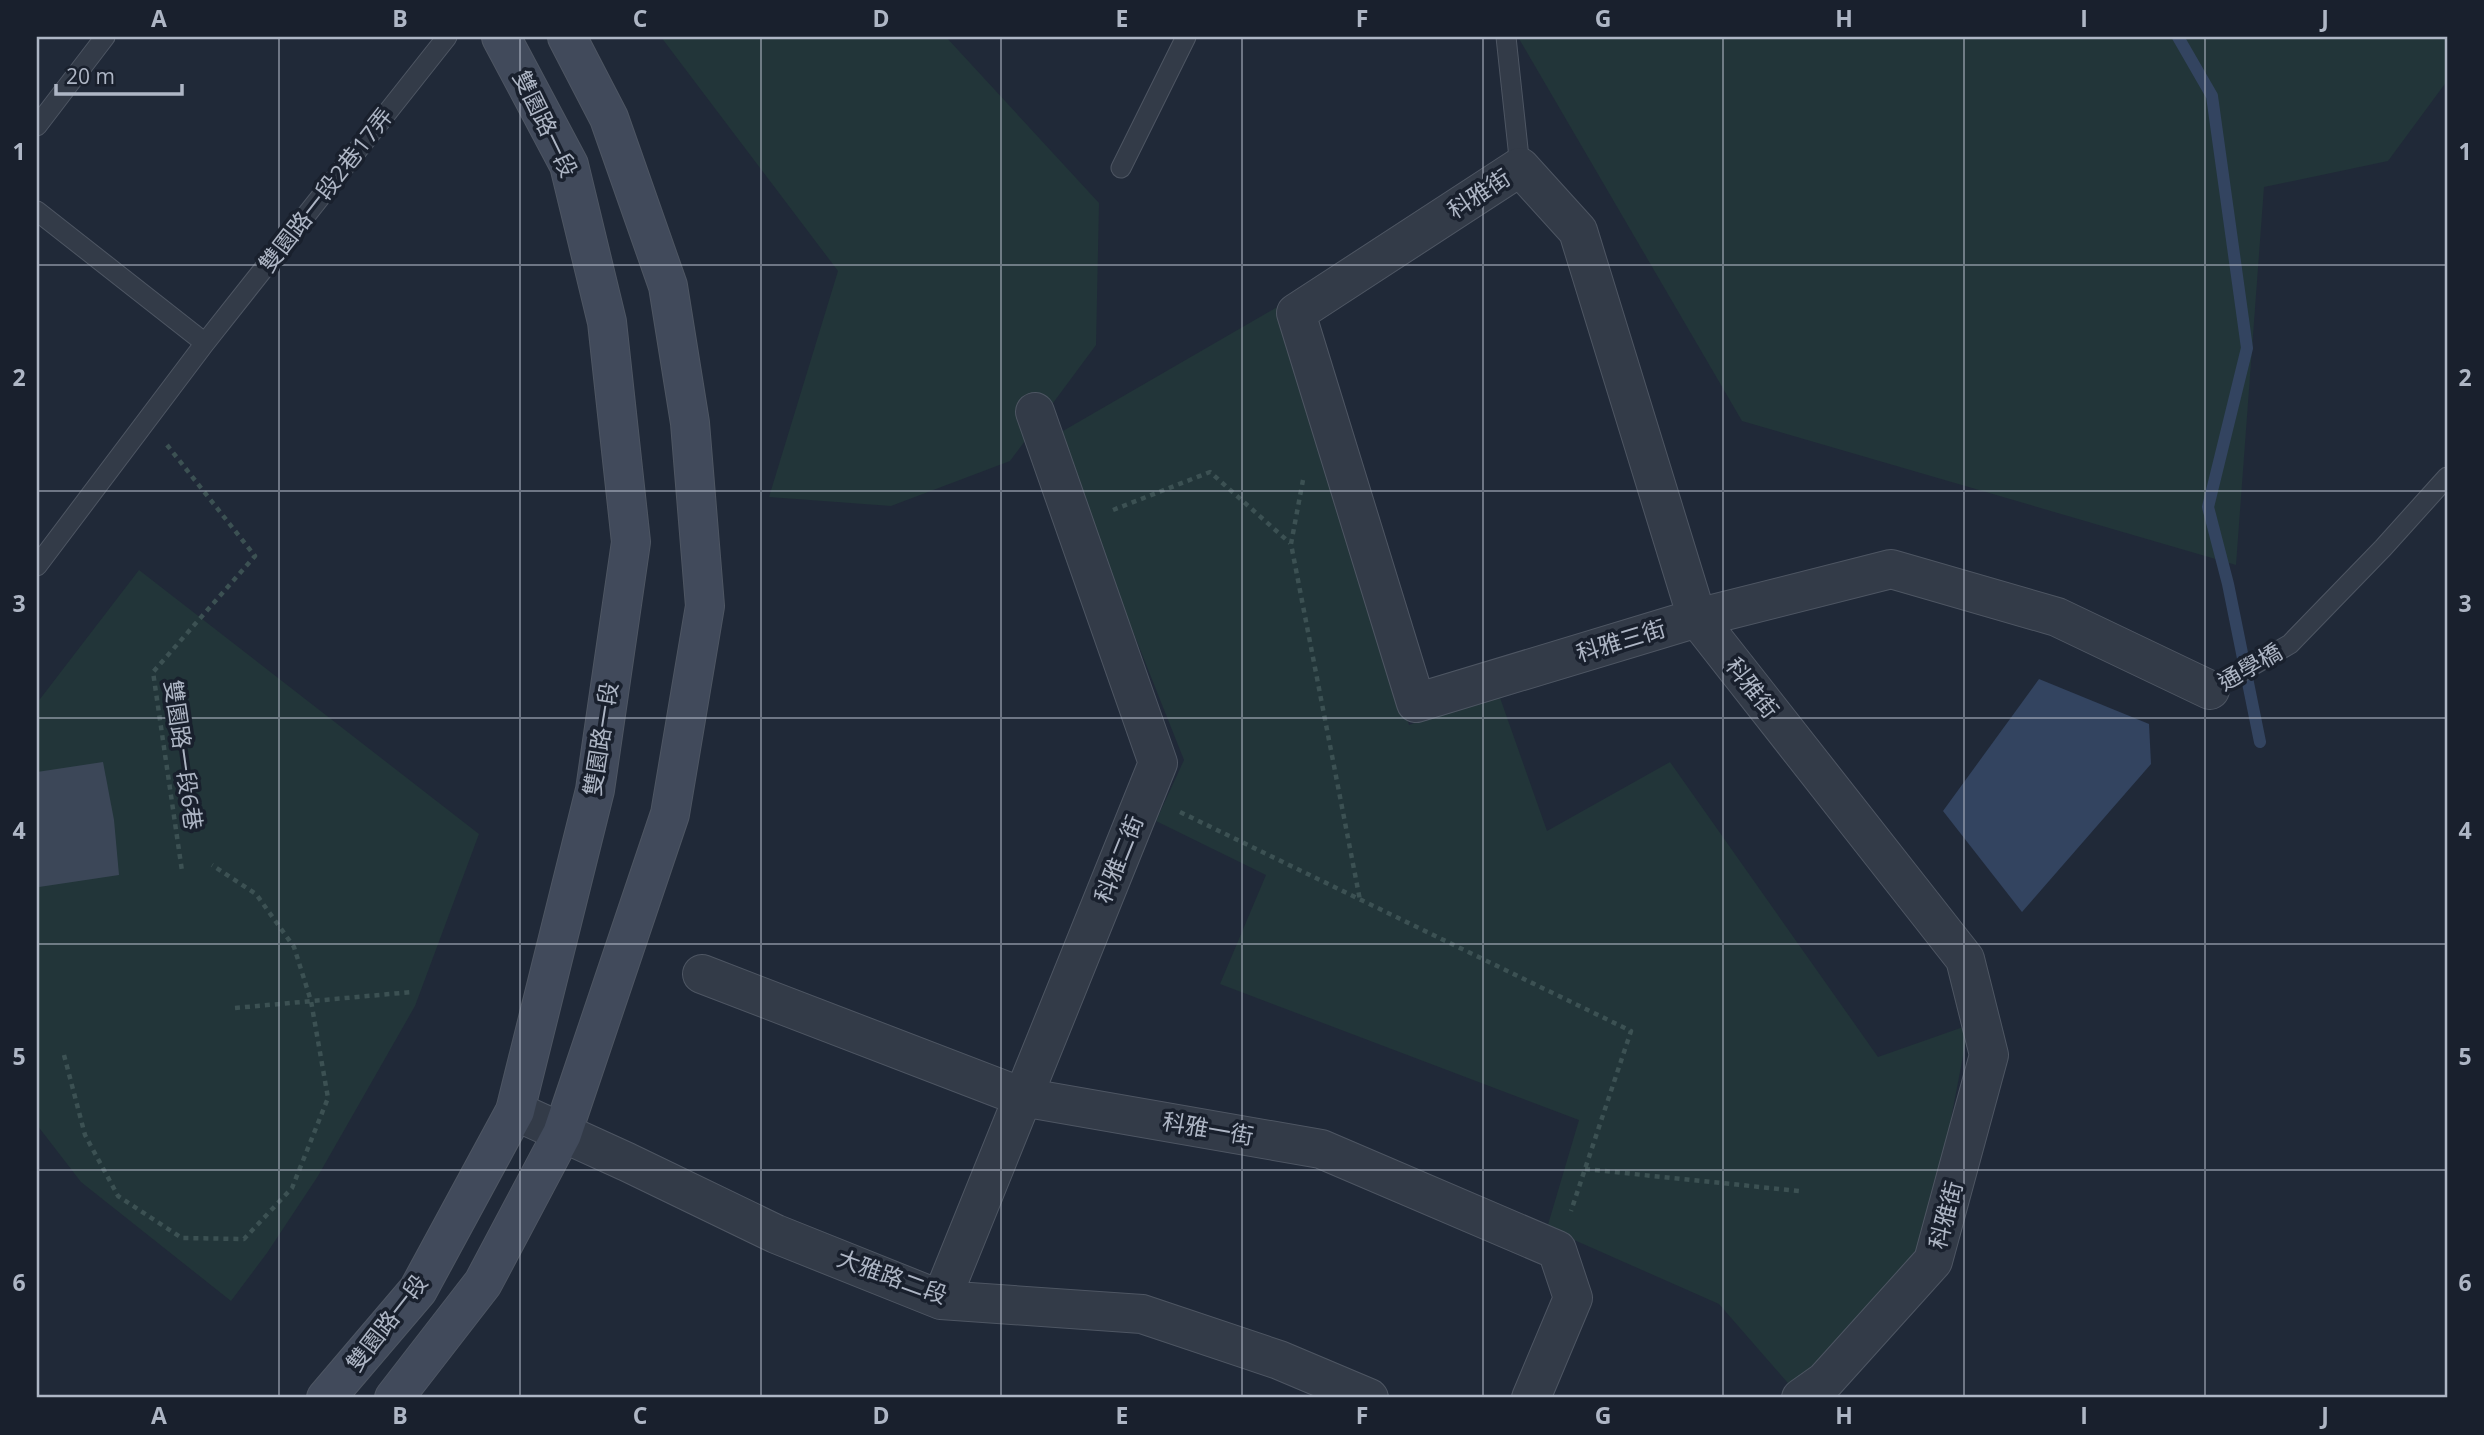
<svg xmlns="http://www.w3.org/2000/svg" width="2484" height="1435" viewBox="0 0 2484 1435" font-family="'Open Sans','Noto Sans TC',sans-serif">
<style>
.green{fill:#223539}
.water{fill:#334460}
.lines{fill:none;stroke-linecap:round;stroke-linejoin:round}
.stream{stroke:#334460;stroke-width:12}
.building{fill:#3c4758}
.lane-casing{stroke:#4e5663;stroke-width:21}
.street-casing{stroke:#4e5663;stroke-width:40}
.secondary-casing{stroke:#4e5663;stroke-width:40}
.path{stroke:#3c5153;stroke-width:4.5;stroke-dasharray:5 5;stroke-linecap:butt}
.lane{stroke:#333b48;stroke-width:19}
.street{stroke:#333b48;stroke-width:38}
.secondary{stroke:#414a5b;stroke-width:38}
.grid{fill:none;stroke:#aeb6c5;stroke-width:2;stroke-opacity:0.55}
.labels{text-anchor:middle;stroke-width:7;stroke-linejoin:round;paint-order:stroke}
.street-label{font-size:23px;fill:#aeb6c5;stroke:#19202d}
.neatline{fill:none;stroke:#aeb6c5;stroke-width:2.5}
.grid-label{font-size:23px;text-anchor:middle;font-weight:bold;fill:#aeb6c5}
</style>
<rect width="100%" height="100%" fill="#202938"/>
<path class="green" d="M661,37H946L1099,203L1096,345L1010,461L891,506L769,497L838,271Z
M1518,37H2447V81L2388,161L2264,187L2236,565L1742,421Z
M1279,306L1409,725L1498,692L1547,831L1670,762L1878,1057L1969,1025L1927,1244L1794,1390L1719,1304L1547,1228L1579,1120L1220,984L1266,875L1156,821L1184,760L1130,624L1126,625L1056,435Z
M139,570L479,834L415,1006L318,1176L267,1253L231,1301L81,1182L37,1125V703Z"/>
<path class="water" d="M2039,679L2149,724L2151,764L2022,912L1943,811Z"/>
<g class="lines">
<path class="stream" d="M2178,37L2212,96L2247,348L2208,507L2228,584L2260,742"/>
</g>
<path class="building" d="M103,762L114,820L119,875L39,887L37,870V772Z"/>
<g class="lines">
<g class="lane-casing">
<path id="lane" d="M1506,37L1520,167
M37,126L105,37
M1121,168L1186,37
M37,211L205,343
M37,566L205,343L447,37
M2210,690L2290,644L2383,548L2447,477"/>
</g>
<g class="street-casing">
<path id="street" d="M702,974L1022,1097L1321,1149L1557,1250L1573,1298L1531,1398
M515,1111L627,1162L776,1234L941,1300L1142,1314L1279,1360L1369,1398
M941,1300L1158,763L1035,412
M1801,1398L1825,1381L1933,1261L1989,1055L1965,959L1697,618L1578,231L1520,167L1296,313L1416,703L1697,618L1891,569L2057,617L2210,690"/>
</g>
<g class="secondary-casing">
<path id="secondary" d="M326,1398L418,1290L515,1111L595,790L631,542L607,322L569,165L501,37
M394,1398L483,1283L562,1134L670,814L705,606L690,423L668,286L609,118L567,37"/>
</g>
<path class="path" d="M167,445L255,556L153,672L182,871
M1303,480L1291,544L1360,900
M1113,510L1210,472L1290,543
M1180,812L1631,1031L1571,1211
M235,1008L412,992
M64,1055L85,1135L118,1196L182,1238L244,1239L292,1188L328,1098L311,1001L294,947L256,894L212,865
M1585,1169L1799,1191"/>
<use href="#lane" class="lane"/>
<use href="#street" class="street"/>
<use href="#secondary" class="secondary"/>
</g>
<path class="grid" d="M279,37V1398M520,37V1398M761,37V1398M1001,37V1398M1242,37V1398M1483,37V1398M1723,37V1398M1964,37V1398M2205,37V1398M37,265H2447M37,491H2447M37,718H2447M37,944H2447M37,1170H2447"/>
<g class="labels">
<g class="street-label">
<text transform="translate(545 124) rotate(64)" y="8">雙園路一段</text>
<text transform="translate(326 190) rotate(-52)" y="8">雙園路一段2巷17弄</text>
<text transform="translate(1479 194) rotate(-33)" y="8">科雅街</text>
<text transform="translate(1621 641) rotate(-17)" y="8">科雅三街</text>
<text transform="translate(2250 667) rotate(-30)" y="8">通學橋</text>
<text transform="translate(1752 688) rotate(52)" y="8">科雅街</text>
<text transform="translate(601 739) rotate(-81)" y="8">雙園路一段</text>
<text transform="translate(183 755) rotate(82)" y="8">雙園路一段6巷</text>
<text transform="translate(1119 859) rotate(-68)" y="8">科雅二街</text>
<text transform="translate(1208 1129) rotate(10)" y="8">科雅一街</text>
<text transform="translate(1946 1215) rotate(-75)" y="8">科雅街</text>
<text transform="translate(892 1277) rotate(20)" y="8">大雅路二段</text>
<text transform="translate(387 1323) rotate(-52)" y="8">雙園路一段</text>
</g>
</g>
<rect width="2484" height="1435" fill="none" stroke="#19202d" stroke-width="77"/>
<path d="M56 84v10h126v-10" fill="none" stroke="#aeb6c5" stroke-width="3.5"/>
<text x="66" y="84" font-size="21" fill="#aeb6c5" stroke="#19202d" stroke-width="5" paint-order="stroke">20 m</text>
<rect x="38" y="38" width="2408" height="1358" class="neatline"/>
<g class="grid-label">
<text x="159" y="27">A</text>
<text x="400" y="27">B</text>
<text x="640" y="27">C</text>
<text x="881" y="27">D</text>
<text x="1122" y="27">E</text>
<text x="1362" y="27">F</text>
<text x="1603" y="27">G</text>
<text x="1844" y="27">H</text>
<text x="2084" y="27">I</text>
<text x="2325" y="27">J</text>
<text x="19" y="160">1</text>
<text x="2465" y="160">1</text>
<text x="19" y="386">2</text>
<text x="2465" y="386">2</text>
<text x="19" y="612">3</text>
<text x="2465" y="612">3</text>
<text x="19" y="839">4</text>
<text x="2465" y="839">4</text>
<text x="19" y="1065">5</text>
<text x="2465" y="1065">5</text>
<text x="19" y="1291">6</text>
<text x="2465" y="1291">6</text>
<text x="159" y="1424">A</text>
<text x="400" y="1424">B</text>
<text x="640" y="1424">C</text>
<text x="881" y="1424">D</text>
<text x="1122" y="1424">E</text>
<text x="1362" y="1424">F</text>
<text x="1603" y="1424">G</text>
<text x="1844" y="1424">H</text>
<text x="2084" y="1424">I</text>
<text x="2325" y="1424">J</text>
</g>
</svg>
